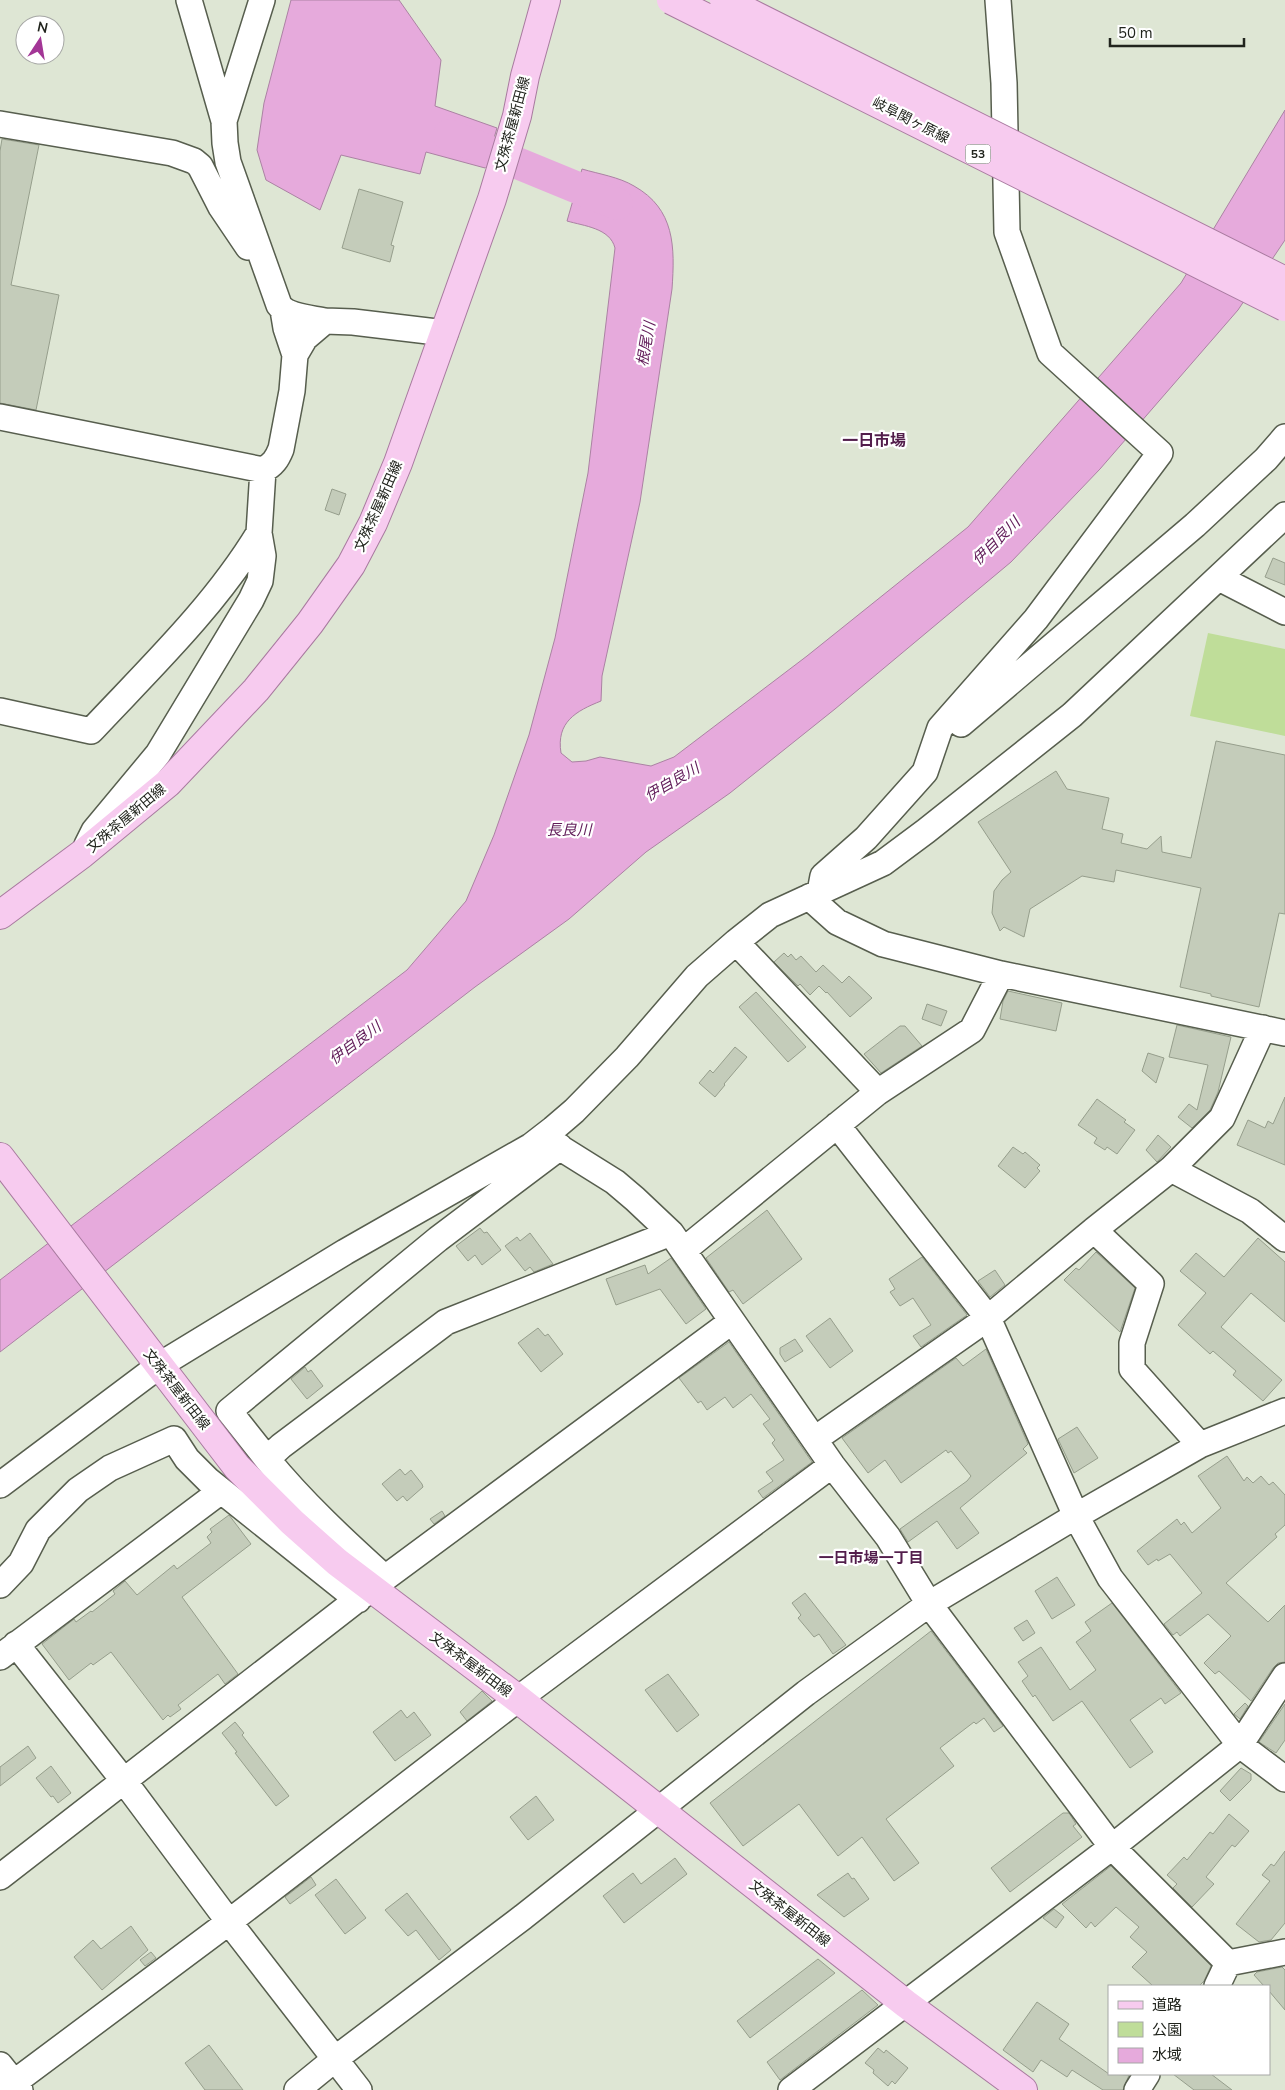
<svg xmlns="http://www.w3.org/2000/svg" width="1285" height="2090" viewBox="0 0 1285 2090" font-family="'Nunito Sans','Noto Sans JP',sans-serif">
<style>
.green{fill:#bfdd99}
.water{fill:#e6aadc;stroke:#ab82a3}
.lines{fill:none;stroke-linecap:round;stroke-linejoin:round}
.river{stroke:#e6aadc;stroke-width:32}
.building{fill:#c4ccba;stroke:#969e8c}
.minor-casing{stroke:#575e4e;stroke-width:28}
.major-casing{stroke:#a87a9f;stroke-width:30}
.minor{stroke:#fff;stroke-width:25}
.major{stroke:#f7cbef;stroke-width:28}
.major-bridge-casing{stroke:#a87a9f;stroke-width:30;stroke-linecap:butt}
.major-bridge{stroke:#f7cbef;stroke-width:28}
.labels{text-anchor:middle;stroke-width:4.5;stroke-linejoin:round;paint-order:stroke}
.shield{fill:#fff;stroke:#646661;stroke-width:1}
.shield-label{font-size:12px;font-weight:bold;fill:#21241d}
.street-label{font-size:14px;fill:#21241d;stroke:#fff}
.water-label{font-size:15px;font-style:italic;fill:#611c59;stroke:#fff}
.neighbourhood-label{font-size:15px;font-weight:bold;fill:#531e4c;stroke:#fff}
.quarter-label{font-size:16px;font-weight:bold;fill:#531e4c;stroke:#fff}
</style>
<rect width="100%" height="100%" fill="#dee6d4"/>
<path class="green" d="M1208,633L1285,649V736L1190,716Z"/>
<path class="water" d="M291,0H399L441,60L435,106L497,128L485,168L426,152L420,174L341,155L320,210L266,180L257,150L264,103Z
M1285,110V240L1238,310L1100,469L1011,562L835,709L730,793L646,852L569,919L475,987L0,1352V1280L407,970L466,901L494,835L529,735L555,638L588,473L615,248C610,228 584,226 567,221L582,169C599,174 619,177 634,186C675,209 675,247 672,289L640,502L602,676L601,701C576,711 556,722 561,753L572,762L586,761L600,757L651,766L674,757L807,656L968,527L1181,283Z"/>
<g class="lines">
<path class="river" d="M449,135L617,204"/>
</g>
<path class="building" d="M2,139L39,145L11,285L59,295L36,410L0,403V151Z
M359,189L403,202L391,245L394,246L390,262L342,248Z
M332,489L346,494L339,515L325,510Z
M1273,558L1285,563V585L1265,577Z
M1216,741L1285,755V914L1279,913L1259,1007L1211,996V994L1180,987L1201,888L1116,870L1114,882L1082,876L1030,909L1024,937L1004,927L1000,931L992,913L994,891L1002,880L1011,872L978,822L1056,771L1067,789L1109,798L1102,829L1123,834L1121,843L1147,849L1161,836L1162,852L1191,858Z
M784,953L788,957L791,954L796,960L801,956L816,972L823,965L842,983L849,976L872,998L850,1017L827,992L826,993L819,986L810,995L800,984L798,986L774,962Z
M1008,991L1062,1003L1056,1031L1000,1019L1003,1001Z
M756,992L806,1047L788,1062L739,1007Z
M927,1004L947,1011L941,1026L922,1019Z
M1177,1025L1231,1037L1218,1092L1210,1110L1192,1128L1178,1117L1189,1104L1197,1110L1208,1065L1169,1057Z
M900,1026H905L922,1046L881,1073L864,1054Z
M735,1047L747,1057L724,1084L725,1085L715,1097L699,1083L710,1070L713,1073Z
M1148,1053L1164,1058L1156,1083L1142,1071Z
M1285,1097V1165L1237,1145L1248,1120L1265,1128L1268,1121L1273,1124Z
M1097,1099L1126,1120L1124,1122L1135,1130L1117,1154L1107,1147L1105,1150L1094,1143L1097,1138L1078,1125Z
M1158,1135L1171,1147L1157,1162L1146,1150Z
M1013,1147L1023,1154L1025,1152L1040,1165L1037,1168L1040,1171L1025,1188L998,1166Z
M767,1210L802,1259L743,1304L733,1290L729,1292L706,1258Z
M480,1228L484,1233L487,1232L501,1250L482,1265L475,1255L468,1261L456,1246Z
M530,1233L553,1264L534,1272L530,1267L525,1271L505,1246L517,1237L520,1241Z
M1258,1238L1285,1262V1322L1251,1293L1221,1327L1282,1380L1263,1401L1233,1375L1236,1371L1213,1351L1210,1354L1178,1325L1206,1293L1180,1271L1196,1253L1224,1277Z
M1096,1252L1135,1288L1120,1332L1064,1280L1076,1268L1079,1270Z
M922,1257L967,1315L921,1347L913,1336L931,1325L913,1298L900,1306L890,1292L895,1289L889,1279Z
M671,1258L706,1309L686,1324L660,1289L616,1305L606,1279L645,1265L648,1274Z
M995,1270L1005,1285L990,1297L978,1281Z
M830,1318L853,1351L830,1368L806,1336Z
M538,1328L545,1336L548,1334L563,1354L541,1372L518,1343Z
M795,1339L803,1351L785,1362L780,1354V1348Z
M729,1342L812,1462L763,1498L758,1491L773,1481L766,1472L784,1460L772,1443L775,1440L763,1424L770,1419L751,1394L733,1408L725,1397L707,1410L701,1401L698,1403L679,1378Z
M986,1349L1028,1444L1023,1449L1027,1453L960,1508L979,1533L957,1549L937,1521L908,1542L900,1529L967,1481L971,1476L951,1451L948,1453L946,1450L901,1483L885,1460L868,1473L842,1438L956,1358L963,1366Z
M305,1367L308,1372L311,1370L323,1386L307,1399L291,1379Z
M1077,1427L1098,1458L1074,1473L1058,1439Z
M1227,1456L1244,1481L1247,1477L1253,1483L1261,1476L1269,1485L1273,1482L1285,1495V1525L1275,1534L1277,1537L1226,1583L1268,1622L1285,1605V1662L1278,1663L1273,1668L1251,1701L1219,1671L1215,1674L1204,1663L1231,1636L1208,1614L1180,1636L1177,1632L1173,1635L1164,1624L1202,1593L1170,1554L1158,1561L1157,1559L1148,1565L1137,1551L1177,1519L1181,1525L1184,1522L1192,1533L1221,1508L1198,1476Z
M400,1469L405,1475L411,1470L422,1484L423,1487L407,1501L403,1496L397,1501L382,1484Z
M442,1511L445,1516L434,1524L430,1519Z
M229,1515L251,1544L182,1597L238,1674L225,1684L218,1674L178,1705L181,1709L170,1717L168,1715L163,1720L111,1652L93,1665L91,1663L69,1680L42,1644L74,1619L76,1622L91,1611L92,1612L115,1594L113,1591L125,1581L137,1595L174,1565L177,1569L211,1543L207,1537L212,1532L210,1529Z
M1057,1577L1075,1605L1052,1619L1035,1591Z
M805,1593L846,1645L833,1654L819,1634L814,1637L798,1618L801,1615L792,1603Z
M1112,1603L1181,1693L1165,1704L1161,1698L1130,1720L1153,1752L1130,1768L1082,1701L1053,1721L1035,1695L1033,1697L1022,1681L1028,1676L1018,1662L1041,1647L1070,1690L1096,1670L1076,1642L1091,1631L1085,1622Z
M1027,1620L1035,1633L1023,1641L1014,1628Z
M931,1631L1003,1726L994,1732L984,1718L976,1724L974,1722L940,1748L954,1766L886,1819L919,1863L894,1881L862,1837L838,1856L799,1804L743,1846L710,1803Z
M668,1674L699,1715L677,1732L645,1690Z
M482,1691L492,1701L467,1721L460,1712Z
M1245,1703L1248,1706L1240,1719L1234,1714Z
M1285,1704V1740L1276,1753L1259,1742Z
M401,1710L407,1718L414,1712L431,1735L395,1761L373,1732Z
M235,1722L244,1733L242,1735L289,1796L276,1806L235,1753L237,1752L222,1733Z
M28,1746L36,1758L0,1786V1767Z
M51,1766L71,1793L58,1803L53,1796L51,1797L36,1778Z
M1241,1768L1251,1774V1780L1230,1801L1220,1791Z
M536,1796L554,1820L528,1840L510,1817Z
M1063,1813H1069L1076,1824L1073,1826L1082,1837L1010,1892L991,1868Z
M1229,1814L1249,1831L1235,1847L1232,1845L1206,1877L1214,1884L1192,1907L1173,1888L1177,1884L1167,1875L1184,1857L1187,1860L1210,1832L1213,1834Z
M1285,1851V1923L1271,1940L1259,1942L1236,1924L1270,1881L1262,1875L1271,1864L1274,1866Z
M675,1858L687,1874L624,1923L603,1896L633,1873L641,1884Z
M1111,1866L1211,1966L1204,1981L1199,1986H1153L1132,1967L1147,1952L1130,1937L1139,1927L1116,1907L1095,1927L1091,1922L1086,1928L1062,1904Z
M848,1873L852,1879L854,1878L869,1899L844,1917L817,1895Z
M311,1877L316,1885L290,1904L285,1897Z
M336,1879L366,1918L345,1934L315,1895Z
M407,1893L451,1950L439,1960L416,1930L408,1936L385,1910Z
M1054,1909L1064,1917L1056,1928L1043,1918Z
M131,1926L148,1950L102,1990L74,1957L93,1940L101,1949Z
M151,1952L156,1958L145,1966L140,1960Z
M818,1959L835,1973L750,2038L737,2021Z
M1282,1967L1285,1970V2010L1269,1991V1986H1264L1254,1975L1257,1972Z
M862,1990L878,2005L780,2080L767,2062Z
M1037,2002L1069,2024L1059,2039L1109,2074L1129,2075L1123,2090H1103L1072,2070L1067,2077L1041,2060L1033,2072L1003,2050Z
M209,2045L243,2090H205L185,2063Z
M878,2048L884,2053L886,2050L908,2068L895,2084L892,2081L888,2086L873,2073L874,2070L865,2063Z
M1173,2074H1211L1232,2090H1194Z"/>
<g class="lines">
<g class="minor-casing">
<path id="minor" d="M189,0L224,121L225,143L228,162L279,305C287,317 311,318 325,321
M224,121L262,0
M0,124L172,153L194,161L200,166L221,207L248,247
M295,355L305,338L325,321L353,322L445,333
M0,417L263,470C273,465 277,459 281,449L292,391L295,355L286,328L283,310
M1219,578L1285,612
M0,711L91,731C150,668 214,607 259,533
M961,724L1195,525L1266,459L1285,437
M87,845L94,831L158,754L251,600L260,581L263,556L259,533L263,470
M820,892L823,876L866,838L925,772L940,728L1036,619L1160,453L1050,353L1007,232L1004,83L998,0
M809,897L837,922L883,944L1001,974L1285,1033
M736,942L770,915L883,863L926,831L1072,715L1285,515
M837,1125L988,1318L1076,1516L1110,1578L1240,1745L1285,1779
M543,1137L615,1182L635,1199L671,1233L832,1465L888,1537L929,1604L1112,1847L1228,1963
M1171,1169L1250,1211L1285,1239
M684,1250L878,1092L972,1030L1001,974
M815,1439L988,1318L1094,1230
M1200,1445L1132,1369V1343L1151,1284L1094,1230L1171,1169L1222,1118L1263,1028
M267,1459L229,1411L438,1239L560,1147
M0,1485L160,1365L345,1252L531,1146L553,1129L574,1111L627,1057L697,976L736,942L878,1092
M385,1578C343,1540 303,1503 267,1459L281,1446L446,1322L671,1233
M0,1585L21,1563L38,1530L78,1490L110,1468L174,1439L187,1459L208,1480L358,1600
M16,1644L124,1781L229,1922L359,2090
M0,1657L221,1491
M0,1877L385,1578L731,1322
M1228,1963L1285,1952
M1217,1986L1228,1963
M0,2065L20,2090
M4,2090L229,1922L518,1699L832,1465
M297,2090L335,2059L523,1917L806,1693L929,1604L1076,1516L1200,1445L1285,1411
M791,2090L1112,1847L1240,1745L1285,1676
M1137,2090L1147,2074"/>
</g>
<g class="major-casing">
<path id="major" d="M0,915L82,854L168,783L256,690L310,623L351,565L373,523L398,463L492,199L517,116L525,76L546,0
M0,1157L237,1467L292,1522L337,1562L518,1699L906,2004L1023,2090"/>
</g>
<use href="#minor" class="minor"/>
<use href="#major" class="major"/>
<g class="major-bridge-casing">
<path id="major-bridge" d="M671,0L1285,307
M724,0L1285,281"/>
</g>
<use href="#major-bridge" class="major-bridge"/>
</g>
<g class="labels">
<rect class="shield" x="965.5" y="144.5" width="25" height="19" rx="4"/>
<g class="shield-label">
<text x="978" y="158">53</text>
</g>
<g class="street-label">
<text transform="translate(911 120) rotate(27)" y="5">岐阜関ヶ原線</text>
<text transform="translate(512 124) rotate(-75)" y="5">文殊茶屋新田線</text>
<text transform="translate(378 506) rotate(-66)" y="5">文殊茶屋新田線</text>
<text transform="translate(126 818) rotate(-40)" y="5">文殊茶屋新田線</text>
<text transform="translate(177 1389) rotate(52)" y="5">文殊茶屋新田線</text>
<text transform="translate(471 1664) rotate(37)" y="5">文殊茶屋新田線</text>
<text transform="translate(790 1913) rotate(38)" y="5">文殊茶屋新田線</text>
</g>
<g class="water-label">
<text transform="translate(646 344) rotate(-80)" y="5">根尾川</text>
<text transform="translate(996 541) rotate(-45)" y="5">伊自良川</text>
<text transform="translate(672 782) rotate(-30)" y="5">伊自良川</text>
<text x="569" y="835">長良川</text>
<text transform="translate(355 1043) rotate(-37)" y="5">伊自良川</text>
</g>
<g class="neighbourhood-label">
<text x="871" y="1563">一日市場一丁目</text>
</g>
<g class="quarter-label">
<text x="874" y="446">一日市場</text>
</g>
</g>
<rect x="1108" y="1985" width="162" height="90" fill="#ffffff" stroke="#a6a7a5"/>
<rect x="1118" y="2001" width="25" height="8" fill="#f7cbef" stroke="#a6a7a5"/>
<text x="1152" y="2010" font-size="15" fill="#21241d">道路</text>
<rect x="1118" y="2022" width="25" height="15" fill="#bfdd99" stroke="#a6a7a5"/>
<text x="1152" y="2035" font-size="15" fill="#21241d">公園</text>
<rect x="1118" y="2048" width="25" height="15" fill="#e6aadc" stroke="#a6a7a5"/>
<text x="1152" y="2060" font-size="15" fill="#21241d">水域</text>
<g transform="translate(40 40) rotate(12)"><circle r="24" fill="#ffffff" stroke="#a6a7a5"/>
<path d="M0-4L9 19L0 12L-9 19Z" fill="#a33696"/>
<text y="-8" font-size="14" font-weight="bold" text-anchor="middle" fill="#21241d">N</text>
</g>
<path d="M1110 38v8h134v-8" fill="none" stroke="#21241d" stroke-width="2.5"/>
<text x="1118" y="38" font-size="15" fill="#21241d" stroke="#ffffff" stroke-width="4" paint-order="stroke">50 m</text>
</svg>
